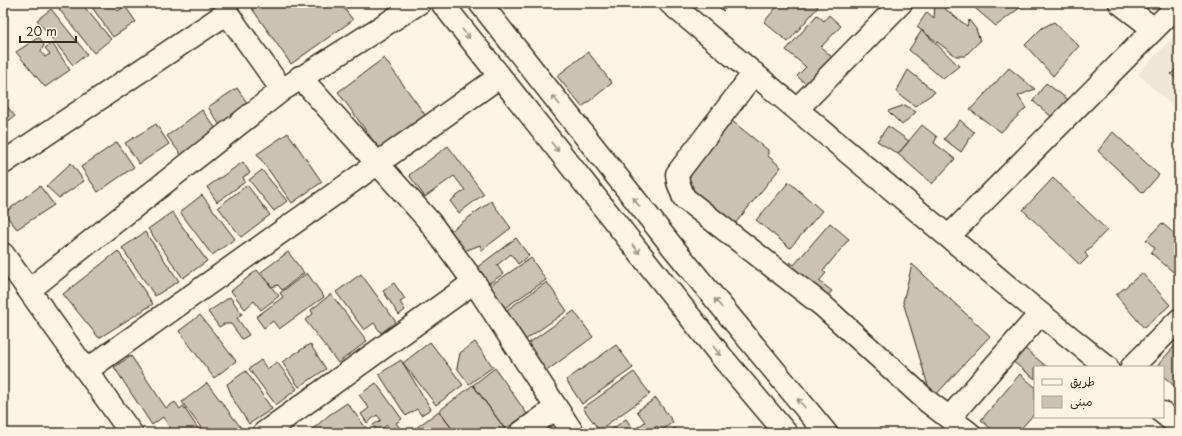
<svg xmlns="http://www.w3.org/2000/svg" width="1182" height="436" viewBox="0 0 1182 436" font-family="'Playpen Sans','Playpen Sans Arabic',sans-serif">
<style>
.built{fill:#eee6d6}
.building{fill:#ccc2b3;stroke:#3b2a1e}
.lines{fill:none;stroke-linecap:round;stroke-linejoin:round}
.minor-casing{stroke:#3b2a1e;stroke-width:25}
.major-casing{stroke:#3b2a1e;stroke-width:25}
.minor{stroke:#fcf5e5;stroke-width:22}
.major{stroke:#fcf5e5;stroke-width:22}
.oneway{stroke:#9c9082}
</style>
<rect width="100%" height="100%" fill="#fcf5e5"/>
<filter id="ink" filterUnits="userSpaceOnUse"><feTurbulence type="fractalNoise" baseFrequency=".025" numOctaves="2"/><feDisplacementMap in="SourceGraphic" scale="8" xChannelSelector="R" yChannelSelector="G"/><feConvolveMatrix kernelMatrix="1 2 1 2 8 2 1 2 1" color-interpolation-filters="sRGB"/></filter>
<g filter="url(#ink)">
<path class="built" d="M1179,31V112L1138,74Z"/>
<path class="building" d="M66,3H81L111,39L94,53L59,9Z
M89,3H112L118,11L125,6L136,22L113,37Z
M248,3H340L353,20L291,64Z
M715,3H731L723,11Z
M780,3H817L815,4L818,7L788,42L764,22Z
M935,3H950L944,8L967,26L969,20L976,29L980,41L965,56H956L917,27L927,12L934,18Z
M969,3H1026L996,26Z
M51,9L87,54L73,65L37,20Z
M817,15L824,21L829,15L841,26L821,47L834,59L809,87L797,76L806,67L786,50Z
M1054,22L1079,46L1053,76L1025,45L1042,28Z
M922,30L959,66L943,79L909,50Z
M39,37L44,45L41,51L45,57L50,54L45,48L52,43L70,70L45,87L16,52Z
M588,52L612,83L582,107L557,76Z
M384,58L426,116L380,150L338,92Z
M1179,66V82L1171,74Z
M1009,68L1035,89L1018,96L1026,108L1001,132L970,110Z
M908,70L935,92L915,106L896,92Z
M1046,83L1070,101L1053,118L1033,101Z
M237,88L250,107L221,127L208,107Z
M3,102L15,116L3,125Z
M905,105L916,112L902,125L888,111Z
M202,110L217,130L182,156L167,136Z
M731,120L768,150V156L781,167L734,225L681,182Z
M960,120L974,132L961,152L944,139Z
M156,124L169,144L139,164L125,143Z
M922,125L937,137L934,143L955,159L932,184L898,154Z
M888,126L909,141L898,154L877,141Z
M1113,132L1159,175L1143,193L1098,151Z
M288,133L322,182L292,203L257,154Z
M117,142L134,167L98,192L81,167Z
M448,146L484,194L459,213L450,201L465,190L454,176L425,197L409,175Z
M243,162L250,173L243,177L245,182L217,202L207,187Z
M71,163L84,181L59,198L46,186Z
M262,170L287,201L274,211L249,180Z
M1053,178L1107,230L1085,253L1088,257L1080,265L1023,210Z
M789,182L822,211L790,248L756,220Z
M247,185L270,215L241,237L218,207Z
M40,186L54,205L17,229L4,213Z
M202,195L235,239L212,255L180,212Z
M491,201L511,228L482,250L480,245L462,252L449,232Z
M172,212L207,261L183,278L148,229Z
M1179,215V226L1174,221Z
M830,223L849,239L823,271L826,273L819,281L832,291L822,302L784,269L790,262L794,265Z
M1162,223L1179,238V277L1151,253L1155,248L1146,240Z
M145,232L179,281L155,296L122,248Z
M516,238L529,256L518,264L511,254L497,265L503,274L488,284L476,268Z
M118,251L153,304L99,338L63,294Z
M288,252L304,273L282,290L278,285L272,287L261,272Z
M531,258L546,280L503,309L488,287Z
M912,264L990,336L932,399L903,302Z
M257,270L279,296L261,310L254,301L245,309L231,291Z
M307,273L324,297L279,329L273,321L264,328L256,317L283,297L280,293Z
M1142,273L1170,305L1144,328L1116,295Z
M361,274L396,322L381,333L374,323L364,330L336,292Z
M547,282L567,311L525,340L505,311Z
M394,283L405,299L400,302L405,310L399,315L383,291Z
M331,294L367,341L338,363L305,320L313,314L311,310Z
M230,297L242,314L237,318L249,335L242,339L231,324H224L219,327L208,312Z
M574,311L593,337L545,372L526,345Z
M200,315L236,361L214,378L179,331Z
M1179,341V390L1163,376V367H1156Z
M430,342L463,385L436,405L403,363Z
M475,342L493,367L469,384L457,368L460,353Z
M310,344L326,369L299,387L282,362Z
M616,345L633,368L582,404L566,380Z
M1022,346L1047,367H1035V379L1011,360Z
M131,356L166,408L175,402L180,409L183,406L201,433H173L163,417L152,425L114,367Z
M261,360L267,369L277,362L297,389L276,405L249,369Z
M401,360L431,409L421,415L417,409L406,416L379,374Z
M495,368L527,414L505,429L473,385Z
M246,371L272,409L249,424L234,401L227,384Z
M634,372L650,394L599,430L583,408Z
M1020,374L1035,387V413L1017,433H996L981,420Z
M207,383L242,429L236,433H205L182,402Z
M376,383L402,419L396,423L403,432L402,433H390L392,432L387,425L378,432L373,425L381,420L377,415L367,423L361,414L369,408L359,395Z
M473,385L505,429L501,433H455L439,411Z
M656,398L673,422L661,431L657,426L647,433H607L626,419L634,430L645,422L637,411Z
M347,403L370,433H308L329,415Z
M439,411L455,433H420L416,428Z
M675,428L679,433H668Z"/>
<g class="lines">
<g class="minor-casing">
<path id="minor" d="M226,3L227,13L282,90
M670,3L1031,306L1107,367
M1120,3L1154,29
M754,73L677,174L678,182L684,198L822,305L927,401L969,433
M300,77L429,221L474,282L573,433
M797,109L901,3
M3,163L227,13
M949,236L1179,4
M3,254L131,433
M29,290L282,90L419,3
M1132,367L1179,320
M87,370L499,77
M1163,413L1179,426
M950,417L1040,314
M264,433L474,282
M521,433L556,408"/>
</g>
<g class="major-casing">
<path id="major" d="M442,3L721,356L786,433
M480,3L675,250L826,433"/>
</g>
<use href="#minor" class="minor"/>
<use href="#major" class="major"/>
</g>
<defs><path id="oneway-shaft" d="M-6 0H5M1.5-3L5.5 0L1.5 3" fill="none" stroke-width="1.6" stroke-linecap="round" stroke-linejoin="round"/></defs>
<g class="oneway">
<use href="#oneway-shaft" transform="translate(466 34) rotate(52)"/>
<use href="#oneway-shaft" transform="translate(556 100) rotate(-128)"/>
<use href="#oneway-shaft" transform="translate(555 147) rotate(52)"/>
<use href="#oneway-shaft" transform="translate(636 202) rotate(-128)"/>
<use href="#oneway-shaft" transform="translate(636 249) rotate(52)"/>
<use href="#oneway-shaft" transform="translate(718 303) rotate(-130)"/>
<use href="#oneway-shaft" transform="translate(717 351) rotate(52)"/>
<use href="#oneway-shaft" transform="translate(801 403) rotate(-130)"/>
</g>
</g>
<rect width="1182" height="436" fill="none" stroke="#fcf5e5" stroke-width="16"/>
<rect x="8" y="8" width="1166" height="420" fill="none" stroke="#3b2a1e" stroke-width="1.5" filter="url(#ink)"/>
<rect x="1034" y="366" width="130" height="52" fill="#fcf5e5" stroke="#afa495"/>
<rect x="1042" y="379" width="20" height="6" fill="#fcf5e5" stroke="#afa495"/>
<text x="1070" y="386" font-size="12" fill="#3b2a1e">طريق</text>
<rect x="1042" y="396" width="20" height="12" fill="#ccc2b3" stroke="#afa495"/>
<text x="1070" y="406" font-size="12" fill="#3b2a1e">مبنى</text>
<path d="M20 36v6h56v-6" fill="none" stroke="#3b2a1e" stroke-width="2"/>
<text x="26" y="36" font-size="12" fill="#3b2a1e" stroke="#fcf5e5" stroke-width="3" paint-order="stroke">20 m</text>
</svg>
